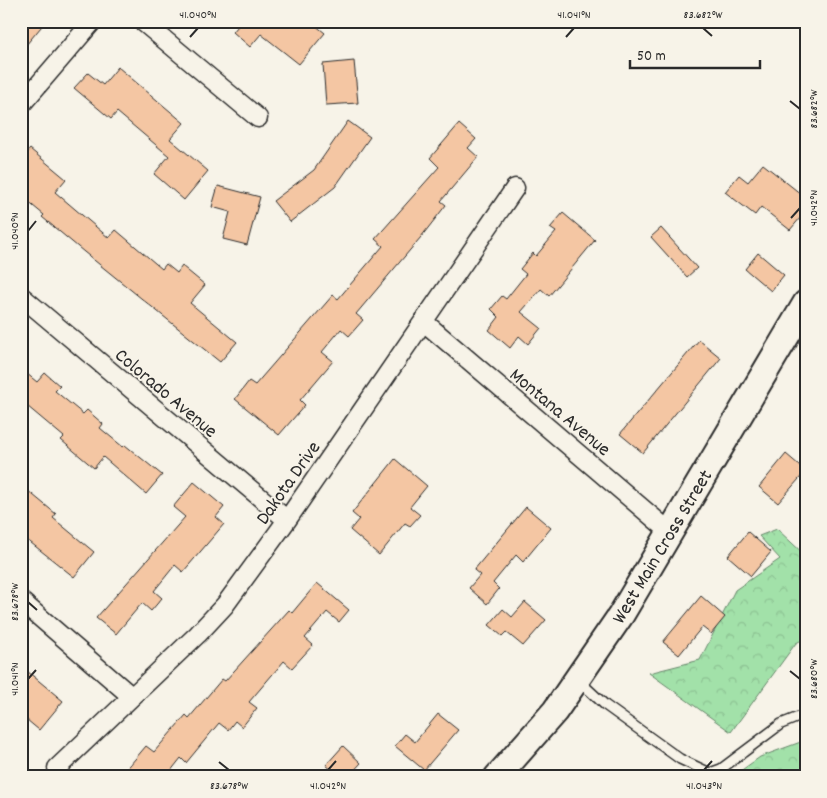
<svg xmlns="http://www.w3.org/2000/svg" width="827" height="798" viewBox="0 0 827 798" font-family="Dekko,sans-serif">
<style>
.forest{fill:url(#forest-crowns);stroke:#66866a}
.building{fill:#f4c6a3;stroke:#2b2b2b}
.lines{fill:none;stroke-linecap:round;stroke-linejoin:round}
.service-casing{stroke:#2b2b2b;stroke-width:12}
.minor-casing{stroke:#2b2b2b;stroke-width:21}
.secondary-casing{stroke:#2b2b2b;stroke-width:29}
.service{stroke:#f7f3e8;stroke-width:9}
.minor{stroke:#f7f3e8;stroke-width:18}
.secondary{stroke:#f7f3e8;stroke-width:25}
.ticks{fill:none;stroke:#2b2b2b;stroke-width:2}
.labels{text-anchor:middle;stroke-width:4;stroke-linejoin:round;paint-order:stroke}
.street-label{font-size:20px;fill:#2b2b2b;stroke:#f7f3e8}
.neatline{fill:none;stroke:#2b2b2b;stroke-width:2}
.ticks-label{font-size:12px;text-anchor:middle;fill:#2b2b2b}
</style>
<defs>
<pattern id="forest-crowns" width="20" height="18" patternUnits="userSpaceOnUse" patternTransform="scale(1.25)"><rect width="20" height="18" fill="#a2e1a9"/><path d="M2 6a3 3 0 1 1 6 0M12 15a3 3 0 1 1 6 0" fill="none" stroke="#8cc192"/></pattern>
</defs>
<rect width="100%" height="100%" fill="#f7f3e8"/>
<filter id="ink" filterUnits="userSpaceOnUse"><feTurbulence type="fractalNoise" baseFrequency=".02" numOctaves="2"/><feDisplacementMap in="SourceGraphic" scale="10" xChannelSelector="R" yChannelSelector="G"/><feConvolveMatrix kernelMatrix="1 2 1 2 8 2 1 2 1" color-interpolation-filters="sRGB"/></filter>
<g filter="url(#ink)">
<path class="forest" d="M777,529L806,556V638L796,643L731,732L649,673L700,660L735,590L780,559L759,536Z
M806,740V777H732L760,757Z"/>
<path class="building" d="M21,21H46L21,51Z
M242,21H310L325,33L299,64L261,34L250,47L233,32Z
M354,61L358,103L326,105L323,64Z
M118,67L184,123L170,139L208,171L184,200L154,174L169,156L117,112L111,119L74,88L88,73L103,85Z
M348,121L370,137L335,187L290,222L273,201L314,170Z
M459,124L476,139L468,148L478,157L441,201L446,205L421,237L356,314L363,320L349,336L341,329L322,352L333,361L300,400L305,405L279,435L235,399L249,381L255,385L333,295L338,299L383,246L375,239L439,167L430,158Z
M30,149L66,179L55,192L109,238L116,230L162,269L166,264L177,273L182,266L205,285L190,303L237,342L220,362L84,252L42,217L44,215L21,196V159Z
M763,164L806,198V211L790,230L761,207L755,215L725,192L739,175L748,182Z
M218,186L260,197L247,245L223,239L230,212L212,207Z
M563,213L595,240L549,296L541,289L521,312L541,328L528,344L519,336L510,348L489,330L499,317L491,309L502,296L506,299L526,274L520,269L533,253L536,256L556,232L550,228Z
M661,228L697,268L687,277L651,237Z
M758,253L784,275L771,291L745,269Z
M699,340L721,358L643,453L620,434Z
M21,369L37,382L45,373L60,386L55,391L83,414L87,410L103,424L100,428L123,447L125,445L162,475L146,494L103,457L94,468L61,440L64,437L21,401Z
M786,454L806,471L778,503L759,487Z
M395,459L427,486L410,507L420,515L410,526L405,523L379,555L350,530L359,519L352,513Z
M194,482L224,507L216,517L224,524L183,572L175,565L154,591L162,598L151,611L142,603L116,634L96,618L185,517L173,507Z
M21,485L56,514L53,518L94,552L74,577L21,535Z
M526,507L551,528L523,562L516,555L493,583L499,589L487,604L469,588L480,575L474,570Z
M748,532L771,552L751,576L728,556Z
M317,583L349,610L339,622L327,612L305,638L313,645L292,668L284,661L249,702L257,708L242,727L235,721L228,730L219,723L186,763L181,758L166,777H132L125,771L146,746L154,752L186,715L189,718L222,679L225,681L289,610L292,613Z
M701,596L725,617L711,634L702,627L679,655L663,642Z
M525,602L546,620L523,646L506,632L502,636L489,625L503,609L512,617Z
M21,666L63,701L39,730L21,715Z
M438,714L458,730L424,770L395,746L405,734L415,742Z
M343,746L361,763L348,777H340L326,765Z"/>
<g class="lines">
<g class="service-casing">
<path id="service" d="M578,680L605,705L680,759L710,773L721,769L781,724L806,714"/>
</g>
<g class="minor-casing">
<path id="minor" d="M142,21L258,118
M21,105L93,21
M21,296L287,520
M424,322L670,532
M21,601L131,696
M57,768L198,634L225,605L287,520L515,188"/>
</g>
<g class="secondary-casing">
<path id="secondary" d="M497,777L555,711L621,615L806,303"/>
</g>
<use href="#service" class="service"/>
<use href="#minor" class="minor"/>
<use href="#secondary" class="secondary"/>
</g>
</g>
<path class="ticks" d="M703,28L712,36M190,37L198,28M566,37L574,28M790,101L800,109M791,218L800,208M28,231L36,221M28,602L37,610M790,671L800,679M28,679L36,670M219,762L229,770M328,770L336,761M704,770L712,761"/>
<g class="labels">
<g class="street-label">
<text transform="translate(167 392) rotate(40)" y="7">Colorado Avenue</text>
<text transform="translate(561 411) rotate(40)" y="7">Montana Avenue</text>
<text transform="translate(287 482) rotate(-55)" y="7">Dakota Drive</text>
<text transform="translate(661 546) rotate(-59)" y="7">West Main Cross Street</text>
</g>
</g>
<rect width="827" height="798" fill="none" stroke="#f7f3e8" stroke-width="55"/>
<path d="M630 60v8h130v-8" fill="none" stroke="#2b2b2b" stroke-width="2.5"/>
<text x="637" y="60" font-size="15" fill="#2b2b2b" stroke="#f7f3e8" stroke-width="4" paint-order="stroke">50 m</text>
<rect x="28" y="28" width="772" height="742" class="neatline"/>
<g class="ticks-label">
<text x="198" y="18">41.040°N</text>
<text x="574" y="18">41.041°N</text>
<text x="703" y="18">83.682°W</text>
<text transform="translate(813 109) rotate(-90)" y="4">83.682°W</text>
<text transform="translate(813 208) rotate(-90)" y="4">41.042°N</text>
<text transform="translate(14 231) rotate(-90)" y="4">41.040°N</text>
<text transform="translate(14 602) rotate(-90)" y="4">83.678°W</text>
<text transform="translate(813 679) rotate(-90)" y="4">83.680°W</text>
<text transform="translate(14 679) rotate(-90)" y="4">41.041°N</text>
<text x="229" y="789">83.678°W</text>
<text x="328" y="789">41.042°N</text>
<text x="704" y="789">41.043°N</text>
</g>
</svg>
